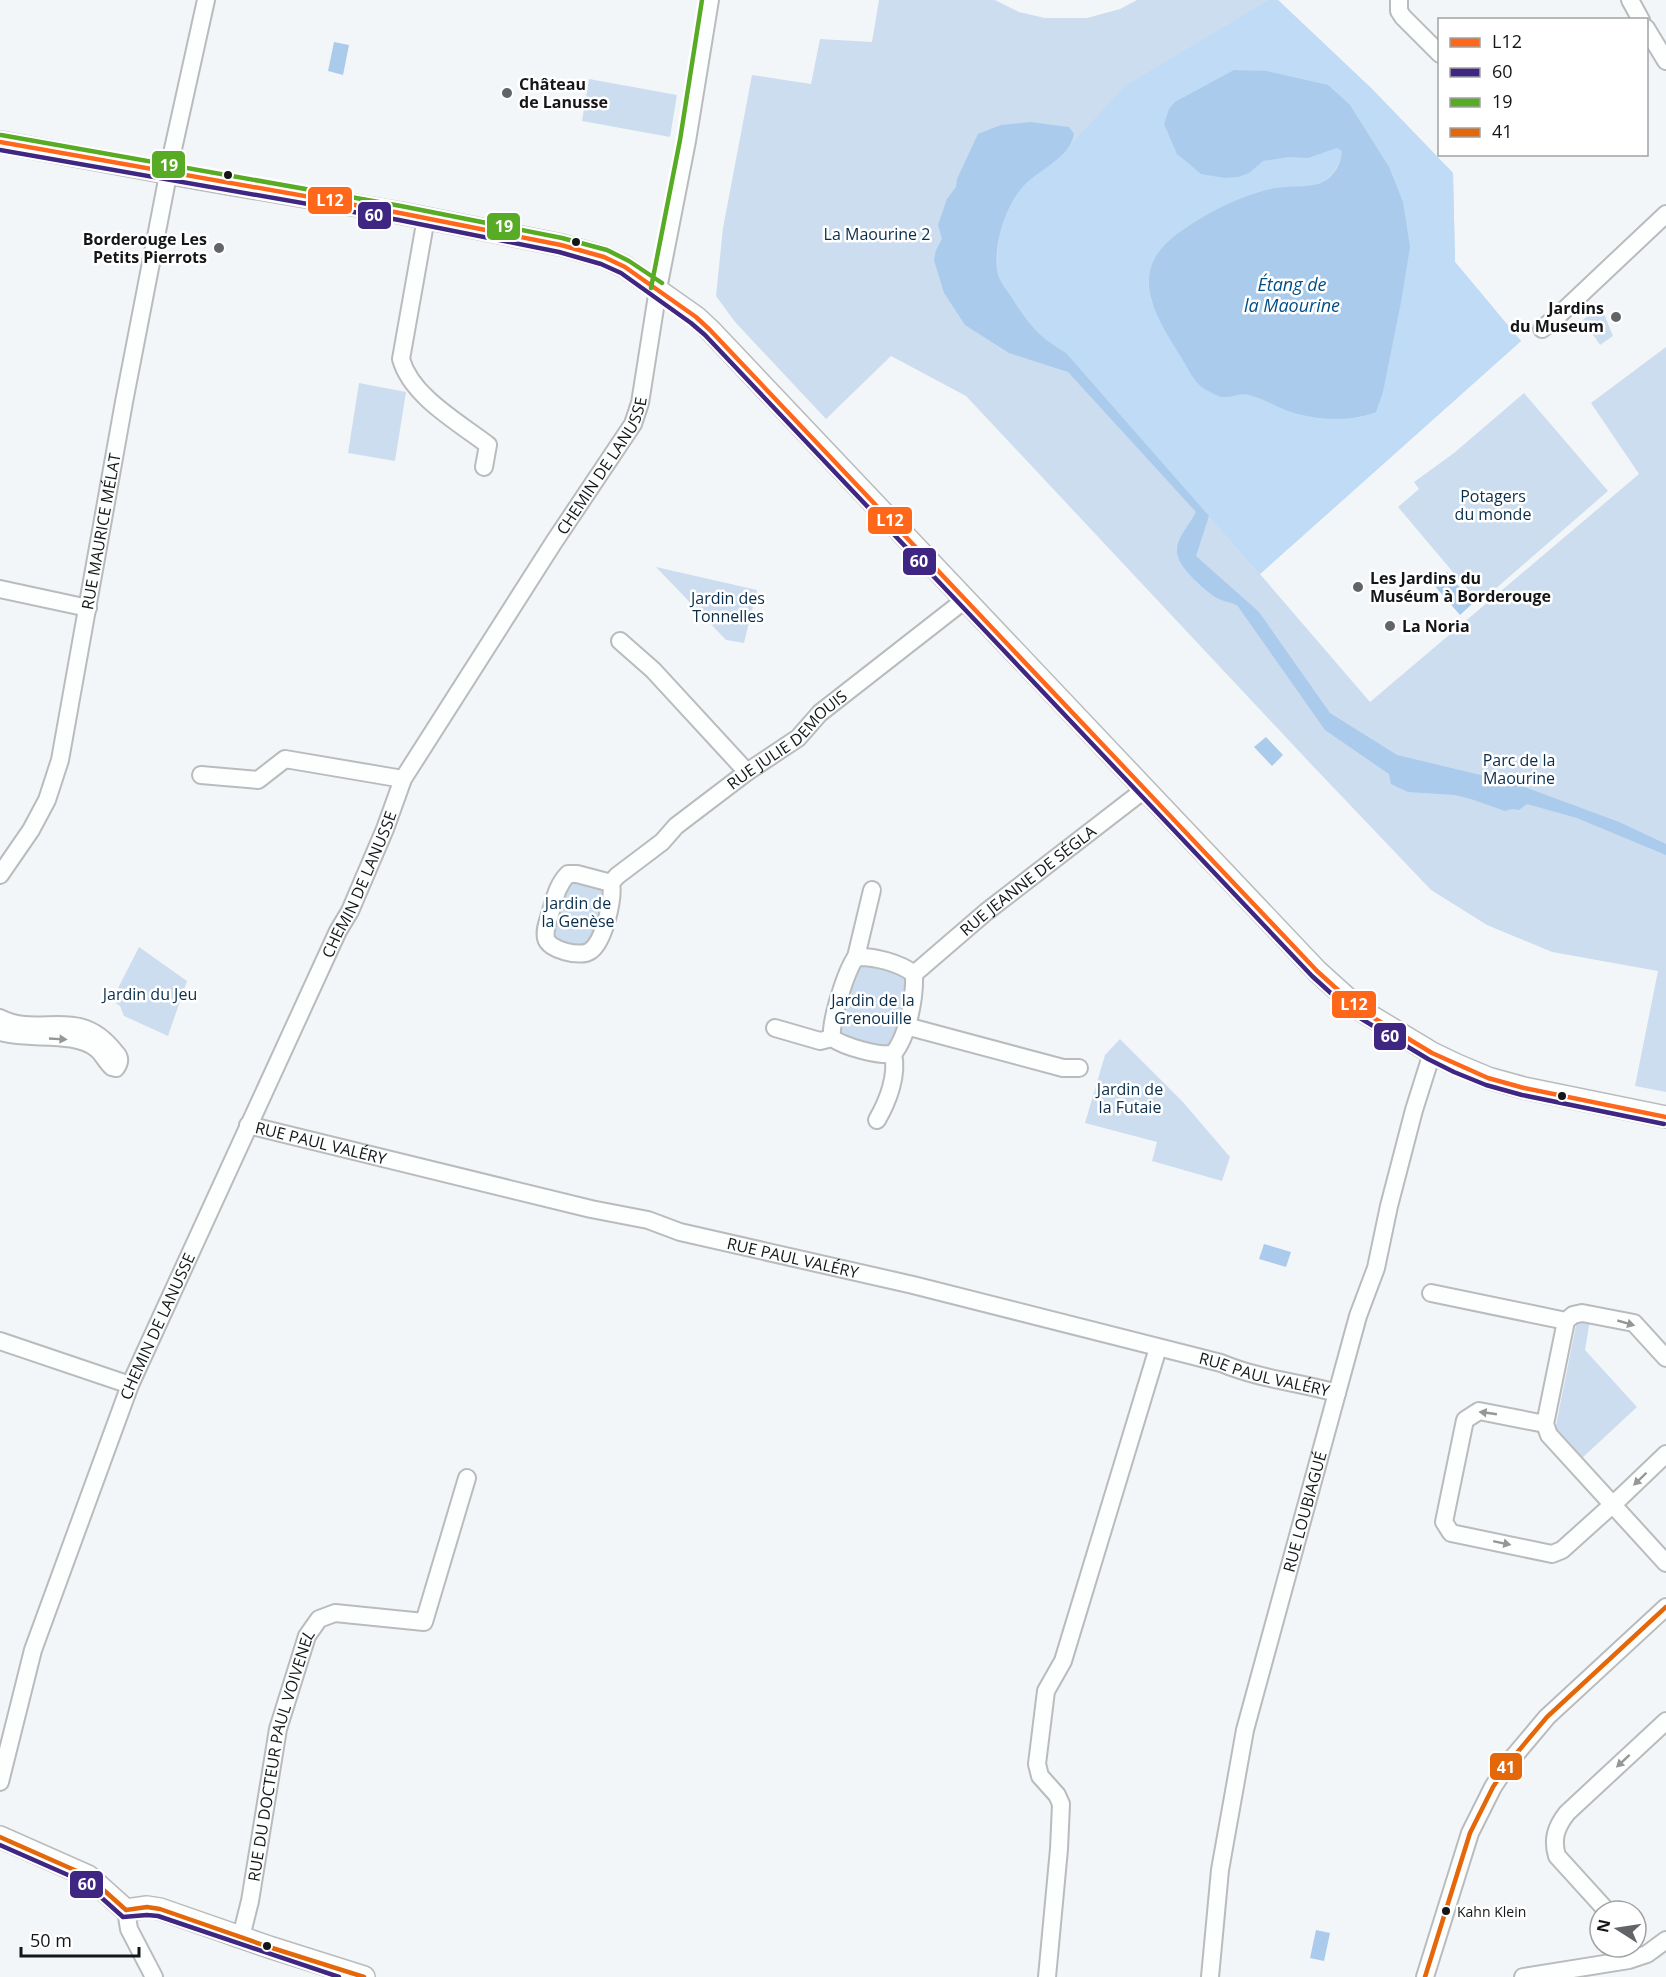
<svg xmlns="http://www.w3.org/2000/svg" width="1666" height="1977" viewBox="0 0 1666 1977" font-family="'Open Sans',sans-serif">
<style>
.green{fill:#ccddef}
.forest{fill:#bfdbf6;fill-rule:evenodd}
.water{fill:#aacbec}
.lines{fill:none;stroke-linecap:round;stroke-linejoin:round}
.minor-casing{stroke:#b9bbbd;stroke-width:20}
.tertiary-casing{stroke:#b9bbbd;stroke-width:24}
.minor{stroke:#fdfefe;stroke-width:16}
.tertiary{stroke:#fdfefe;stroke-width:21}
.bus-1-casing{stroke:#fff;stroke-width:9}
.bus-2-casing{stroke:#fff;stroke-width:9}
.bus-3-casing{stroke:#fff;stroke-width:9}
.bus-4-casing{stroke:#fff;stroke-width:9}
.bus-1{stroke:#ff671b;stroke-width:4.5}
.bus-2{stroke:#3f2682;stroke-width:4.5}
.bus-3{stroke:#58ac25;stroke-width:4.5}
.bus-4{stroke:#e46809;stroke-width:4.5}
.oneway{fill:#959696}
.poi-dot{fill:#636467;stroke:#fff;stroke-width:2}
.bus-dot{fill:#151618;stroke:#fff;stroke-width:2}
.labels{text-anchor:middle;stroke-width:5;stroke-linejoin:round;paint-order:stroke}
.bus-label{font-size:14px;fill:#151618;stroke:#fff;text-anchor:start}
.poi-label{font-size:16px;font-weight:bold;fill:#151618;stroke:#fff;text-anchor:start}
.park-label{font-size:16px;fill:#092e4b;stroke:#fff}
.street-label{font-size:16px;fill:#151618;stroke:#fff}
.water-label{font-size:18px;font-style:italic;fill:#004f86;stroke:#fff}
.line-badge{stroke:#fff;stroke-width:2}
.badge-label{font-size:16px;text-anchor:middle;font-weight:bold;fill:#fff}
</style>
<rect width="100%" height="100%" fill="#f3f6f9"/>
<path class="green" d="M879,0H995L1019,12L1045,18H1087L1120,9L1137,0H1278L1372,89L1453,173L1455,262L1521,341L1260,574L1370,702L1639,474L1591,403L1666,347V1092L1635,1086L1658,971L1552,952L1487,925L1431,890L1310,763L966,396L891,356L826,419L735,322L716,296L723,228L752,75L811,84L820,39L872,42Z
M589,79L677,95L670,137L582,121Z
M1600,304L1613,336L1600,345L1583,320Z
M359,383L406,392L395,461L348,453Z
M1524,393L1608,491L1479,603L1398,507L1419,489L1414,482L1454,453Z
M656,567L757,590L744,643L726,640Z
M571,881L596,885L602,890L605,898L591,940L581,947L556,942L551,926L563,889Z
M139,947L187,981L168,1036L124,1016L120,1006L112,1000Z
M864,964C881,967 901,968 909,985L895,1041C880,1057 852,1041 837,1032L854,970Z
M1120,1039L1182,1101L1230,1157L1222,1181L1152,1161L1157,1142L1085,1123L1105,1055Z
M1577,1320H1590L1585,1350L1637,1407L1580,1460L1555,1430Z"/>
<path class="forest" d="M1269,0H1278L1372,89L1453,173L1455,262L1521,341L1260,574L1067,354C1039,337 1027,322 1010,295C1006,290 1000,282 998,276C997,270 998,263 998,257C997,217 1018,182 1053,164L1125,86ZM1234,70L1267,71L1292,77L1350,105L1389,167L1390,351L1383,392L1376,412L1361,418L1315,417L1246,394L1222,397L1159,317L1150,299L1148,280L1204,217L1254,193L1279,188L1310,186L1326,180L1342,159V150L1337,148L1308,158L1289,157L1263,161L1249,173L1169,137L1164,124L1169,109Z"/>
<path class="water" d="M334,42L349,45L343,75L328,71Z
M1234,70L1267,71L1328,85L1350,105L1389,167L1403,202L1410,247L1401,302L1383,392L1376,412C1349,423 1310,420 1283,409C1272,404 1261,398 1249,395C1240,392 1231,398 1222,397C1217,396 1206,390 1202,387C1193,381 1187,366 1181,357C1158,320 1128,276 1170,240C1197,217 1242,194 1276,188C1292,185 1310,189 1325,181C1335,175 1342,162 1342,151L1337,148L1308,158L1289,157L1263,161L1249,173L1238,177L1225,178L1201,174L1187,162L1177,154L1164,124L1169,109L1175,102Z
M1030,122L1069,127L1074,134C1069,160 1036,170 1021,189C1004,209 992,249 998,275C1000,282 1006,289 1010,295C1028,323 1037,336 1066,353L1209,516L1196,556L1259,612L1330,713L1397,755L1514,783L1619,822L1666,844V855L1577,818L1527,804L1519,810L1512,809L1505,811L1471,799L1455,795L1408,792L1391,784L1389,774L1325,730L1237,605C1230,602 1221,601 1215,597C1203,588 1176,566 1177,550C1177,537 1190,524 1196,512L1068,372L1009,353L965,325L944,293L934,260L936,250L942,239L938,225L947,199L956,187L957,179L978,134L1001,125Z
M1447,572L1473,603L1460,615L1433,584Z
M1266,737L1283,755L1272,766L1254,747Z
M1264,1244L1291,1252L1286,1267L1259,1259Z
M1316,1930L1330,1933L1324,1961L1310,1958Z"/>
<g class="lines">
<g class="minor-casing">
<g id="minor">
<path d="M1399,0V11L1403,17L1440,54"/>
<path d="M1630,0L1641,20"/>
<path d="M1646,28L1666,61"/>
<path d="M426,218L401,359C411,396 458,422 488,445L484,467"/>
<path d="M1542,329L1560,314L1666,214"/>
<path d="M0,589L88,608"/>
<path d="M620,641L653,670L747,772"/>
<path d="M201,775L258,780L285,759L403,779"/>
<path id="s1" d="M0,875L31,830L47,800L60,760L124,402L173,149L206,0"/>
<path id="s2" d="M611,883C614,898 604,942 590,951C581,958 548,950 546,938C544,929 549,919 551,911C555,897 558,884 568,874H577L611,883L617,876L662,842L676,826L747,772L798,738L820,713L966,599"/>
<path d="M856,957L872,890"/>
<path id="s3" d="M914,974C900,963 874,956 856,957C846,971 830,1021 832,1038C845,1047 878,1056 893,1054C908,1036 915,997 914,974L986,912L1144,790"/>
<path d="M0,1018C40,1039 78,1004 115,1052C120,1057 121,1061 116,1068L112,1067C106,1062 103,1054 97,1049C74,1030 29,1041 0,1032"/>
<path d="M906,1026L1063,1068H1079"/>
<path d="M775,1028L820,1041L832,1038"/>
<path d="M877,1120C888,1101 898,1075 893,1054"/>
<path id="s4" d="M248,1125L591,1209L648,1220L680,1232L913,1285L1221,1363C1259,1379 1298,1382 1337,1393"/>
<path d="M1431,1293L1566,1321"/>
<path d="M0,1341L130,1385"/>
<path d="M1666,1358L1634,1323L1582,1313L1573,1315L1566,1321L1545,1424L1549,1435L1666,1563"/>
<path d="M1545,1424L1479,1411L1465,1420L1444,1522L1451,1533L1552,1554L1562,1550L1621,1497L1666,1454"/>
<path id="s5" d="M0,1782L33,1650L130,1385L338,931L350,911L385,829L403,779L554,542L633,424L640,403L658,289L687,141L710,0"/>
<path d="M126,1910L129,1929L154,1977"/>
<path d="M1607,1911L1557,1856C1552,1839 1556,1827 1567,1813L1666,1721"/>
<path id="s6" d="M241,1937L250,1901L278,1729L307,1636L319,1619L335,1613L424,1622L467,1478"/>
<path d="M1047,1977L1059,1849L1061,1804L1057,1795L1040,1776L1037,1764L1046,1691L1063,1661L1158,1348"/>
<path id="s7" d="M1210,1977L1220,1870L1245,1730L1358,1316L1376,1268L1389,1206L1414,1110L1432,1053"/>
<path d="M1425,1977L1470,1833L1493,1787L1510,1761L1547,1717L1666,1607"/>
<path d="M1523,1977L1629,1960L1647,1954L1666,1940"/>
</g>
</g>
<g class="tertiary-casing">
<path id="tertiary" d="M0,142L200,179L400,213L561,245L604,257L625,267L696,317L710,330L1317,971L1359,1009L1432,1053L1457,1065L1488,1078L1524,1088L1666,1117
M0,1837L88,1876L126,1910L147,1907L160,1909L269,1947L364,1977"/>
</g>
<use href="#minor" class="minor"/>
<use href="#tertiary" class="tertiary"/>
<g class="bus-1-casing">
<path id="bus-1" d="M0,142L400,213L561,245L604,257L625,267L696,317L710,330L1317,971L1359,1009L1432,1053L1488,1078L1524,1088L1666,1117"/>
</g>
<g class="bus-2-casing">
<path id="bus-2" d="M0,150L399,220L559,252L601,264L621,273L691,323L705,335L1312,976L1355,1015L1428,1059L1454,1072L1486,1085L1522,1095L1664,1124
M0,1845L84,1882L123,1917L147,1915L158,1916L339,1977"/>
</g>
<g class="bus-3-casing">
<path id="bus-3" d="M1,135L401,206L562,238L607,250L629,261L662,283
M651,288L680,140L702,0"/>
</g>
<g class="bus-4-casing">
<path id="bus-4" d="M0,1837L88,1876L126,1910L147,1907L160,1909L269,1947L364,1977
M1425,1977L1470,1833L1493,1787L1510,1761L1547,1717L1666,1607"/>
</g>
<use href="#bus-1" class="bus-1"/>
<use href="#bus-2" class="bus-2"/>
<use href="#bus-3" class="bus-3"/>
<use href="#bus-4" class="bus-4"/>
</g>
<defs><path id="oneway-solid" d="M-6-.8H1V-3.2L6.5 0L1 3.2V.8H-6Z" transform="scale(1.5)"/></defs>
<g class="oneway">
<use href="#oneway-solid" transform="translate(58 1039) rotate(3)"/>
<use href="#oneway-solid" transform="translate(1626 1323) rotate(16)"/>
<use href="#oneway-solid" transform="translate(1488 1413) rotate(-172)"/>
<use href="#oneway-solid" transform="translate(1640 1479) rotate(136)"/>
<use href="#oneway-solid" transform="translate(1502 1543) rotate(12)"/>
<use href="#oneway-solid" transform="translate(1623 1761) rotate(137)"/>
</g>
<g class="poi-dot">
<circle cx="507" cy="93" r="6"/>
<circle cx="219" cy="248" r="6"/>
<circle cx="1616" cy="317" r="6"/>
<circle cx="1358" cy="587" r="6"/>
<circle cx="1390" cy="626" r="6"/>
</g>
<g class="bus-dot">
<circle cx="228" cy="175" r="5"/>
<circle cx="576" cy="242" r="5"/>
<circle cx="1562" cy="1096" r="5"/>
<circle cx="1446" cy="1911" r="5"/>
<circle cx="267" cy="1946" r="5"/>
</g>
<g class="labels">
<g class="bus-label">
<text x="1457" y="1917">Kahn Klein</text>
</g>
<g class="poi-label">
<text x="519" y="90">Château<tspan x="519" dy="18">de Lanusse</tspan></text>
<text x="207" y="245" text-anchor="end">Borderouge Les<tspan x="207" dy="18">Petits Pierrots</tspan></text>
<text x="1604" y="314" text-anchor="end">Jardins<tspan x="1604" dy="18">du Museum</tspan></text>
<text x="1370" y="584">Les Jardins du<tspan x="1370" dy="18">Muséum à Borderouge</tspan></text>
<text x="1402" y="632">La Noria</text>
</g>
<g class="park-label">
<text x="877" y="240">La Maourine 2</text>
<text x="1493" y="502">Potagers<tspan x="1493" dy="18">du monde</tspan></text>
<text x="728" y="604">Jardin des<tspan x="728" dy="18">Tonnelles</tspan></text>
<text x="1519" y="766">Parc de la<tspan x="1519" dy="18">Maourine</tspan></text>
<text x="578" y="909">Jardin de<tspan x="578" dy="18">la Genèse</tspan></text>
<text x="150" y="1000">Jardin du Jeu</text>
<text x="873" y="1006">Jardin de la<tspan x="873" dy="18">Grenouille</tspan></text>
<text x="1130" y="1095">Jardin de<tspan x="1130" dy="18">la Futaie</tspan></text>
</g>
<g class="street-label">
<text dy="6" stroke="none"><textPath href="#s5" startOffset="1455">CHEMIN DE LANUSSE</textPath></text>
<text dy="6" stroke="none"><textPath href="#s1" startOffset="363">RUE MAURICE MÉLAT</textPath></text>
<text dy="6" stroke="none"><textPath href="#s2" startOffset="464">RUE JULIE DEMOUIS</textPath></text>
<text dy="6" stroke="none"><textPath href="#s3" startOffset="442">RUE JEANNE DE SÉGLA</textPath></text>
<text dy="6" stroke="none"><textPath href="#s5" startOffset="969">CHEMIN DE LANUSSE</textPath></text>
<text dy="6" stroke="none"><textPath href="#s4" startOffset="75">RUE PAUL VALÉRY</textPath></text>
<text dy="6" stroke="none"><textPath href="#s4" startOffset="561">RUE PAUL VALÉRY</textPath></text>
<text dy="6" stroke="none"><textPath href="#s5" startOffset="483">CHEMIN DE LANUSSE</textPath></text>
<text dy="6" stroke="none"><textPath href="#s4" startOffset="1047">RUE PAUL VALÉRY</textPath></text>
<text dy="6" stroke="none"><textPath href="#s7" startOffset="476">RUE LOUBIAGUÉ</textPath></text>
<text dy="6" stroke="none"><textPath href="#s6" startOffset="186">RUE DU DOCTEUR PAUL VOIVENEL</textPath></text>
</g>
<g class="water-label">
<text x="1292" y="291">Étang de<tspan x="1292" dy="21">la Maourine</tspan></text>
</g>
</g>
<g class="line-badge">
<rect x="151" y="150" width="35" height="29" rx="6" fill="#58ac25"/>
<rect x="307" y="186" width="46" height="29" rx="6" fill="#ff671b"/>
<rect x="357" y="201" width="35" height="29" rx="6" fill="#3f2682"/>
<rect x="486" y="212" width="35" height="29" rx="6" fill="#58ac25"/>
<rect x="867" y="506" width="46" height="29" rx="6" fill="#ff671b"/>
<rect x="902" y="547" width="35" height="29" rx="6" fill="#3f2682"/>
<rect x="1331" y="990" width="46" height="29" rx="6" fill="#ff671b"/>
<rect x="1373" y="1022" width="34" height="29" rx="6" fill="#3f2682"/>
<rect x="1489" y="1752" width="34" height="29" rx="6" fill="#e46809"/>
<rect x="69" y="1870" width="35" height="29" rx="6" fill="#3f2682"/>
</g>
<g class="badge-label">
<text x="169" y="171">19</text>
<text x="330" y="206">L12</text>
<text x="374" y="221">60</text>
<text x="504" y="232">19</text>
<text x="890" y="526">L12</text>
<text x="919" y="567">60</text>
<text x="1354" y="1010">L12</text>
<text x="1390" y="1042">60</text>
<text x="1506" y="1773">41</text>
<text x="87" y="1890">60</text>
</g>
<rect x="1438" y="18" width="210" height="138" fill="#ffffff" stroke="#a1a2a3" stroke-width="1.5"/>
<rect x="1450" y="38" width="30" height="9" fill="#ff671b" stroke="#a1a2a3" stroke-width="1.5"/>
<text x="1492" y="48" font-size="18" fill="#151618">L12</text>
<rect x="1450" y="68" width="30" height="9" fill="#3f2682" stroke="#a1a2a3" stroke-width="1.5"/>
<text x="1492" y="78" font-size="18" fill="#151618">60</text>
<rect x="1450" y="98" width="30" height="9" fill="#58ac25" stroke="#a1a2a3" stroke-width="1.5"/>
<text x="1492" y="108" font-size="18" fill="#151618">19</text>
<rect x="1450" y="128" width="30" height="9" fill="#e46809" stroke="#a1a2a3" stroke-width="1.5"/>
<text x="1492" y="138" font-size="18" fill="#151618">41</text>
<g transform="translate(1618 1929) rotate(282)"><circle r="28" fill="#ffffff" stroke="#a1a2a3" stroke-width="1.5"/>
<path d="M0-4.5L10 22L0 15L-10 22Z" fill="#636467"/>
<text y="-9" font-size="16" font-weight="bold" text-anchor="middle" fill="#151618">N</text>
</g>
<path d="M21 1947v9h118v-9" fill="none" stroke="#151618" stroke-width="3"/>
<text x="30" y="1947" font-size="18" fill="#151618" stroke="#ffffff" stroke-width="4.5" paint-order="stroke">50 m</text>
</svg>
